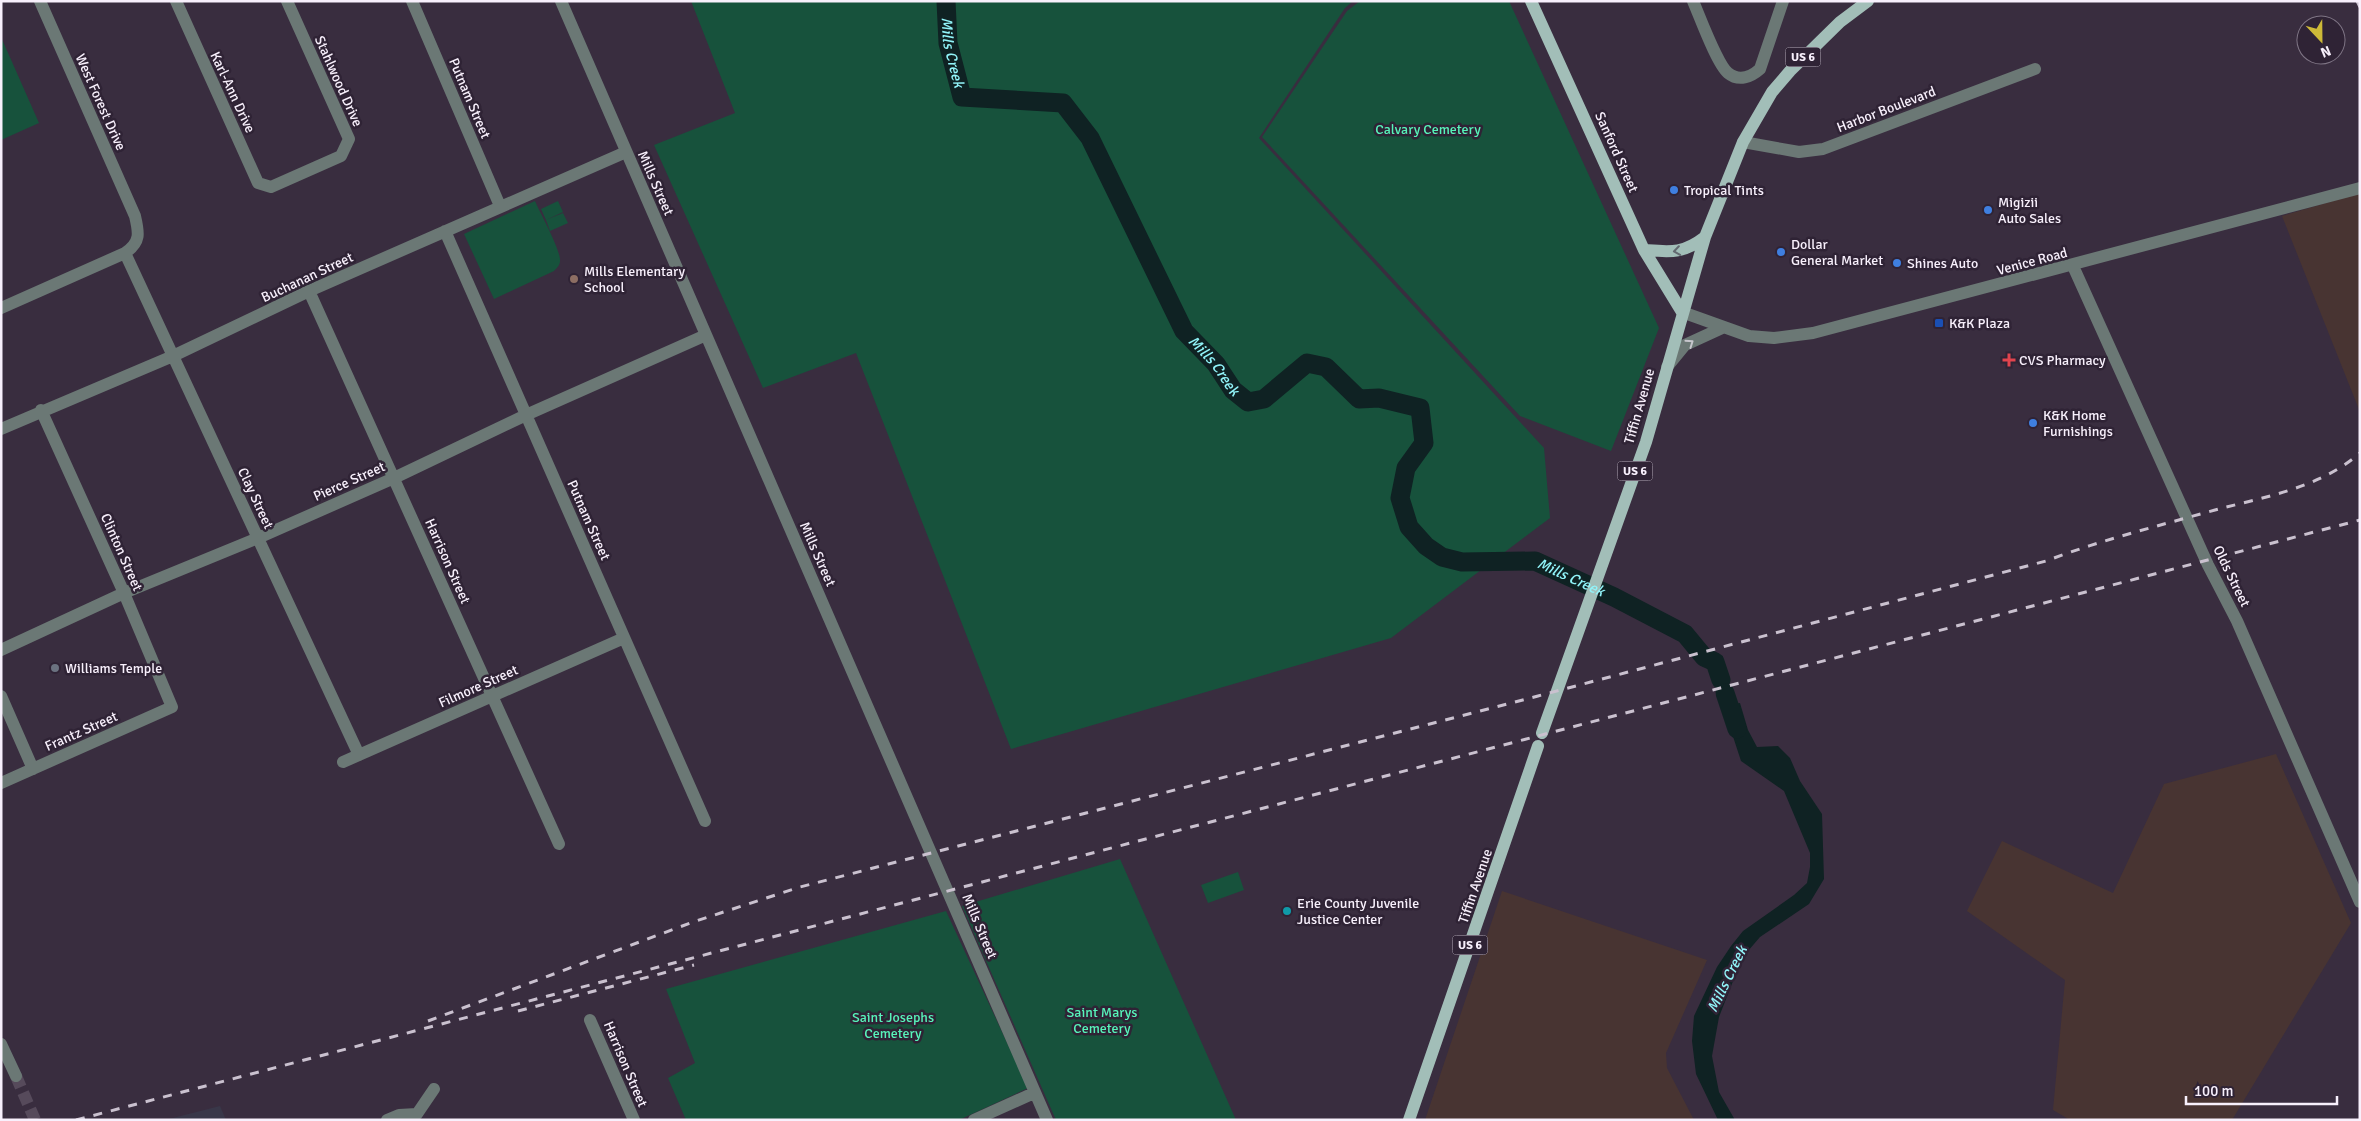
<svg xmlns="http://www.w3.org/2000/svg" width="2361" height="1121" viewBox="0 0 2361 1121" font-family="Signika,sans-serif">
<style>
.commercial{fill:#393749}
.industrial{fill:#483432}
.green{fill:#17523c}
.water{fill:#0f2223}
.lines{fill:none;stroke-linecap:round;stroke-linejoin:round}
.river{stroke:#0f2223;stroke-width:19}
.minor-tunnel{stroke:#564a5b;stroke-width:12;stroke-dasharray:12 6;stroke-linecap:butt}
.minor{stroke:#6b7875;stroke-width:12}
.major{stroke:#a2beb8;stroke-width:12}
.rail{stroke:#cac1cf;stroke-width:3;stroke-dasharray:9 9;stroke-linecap:butt}
.oneway{stroke:#636970}
.oneway2{stroke:#c7c6cd}
.shop-dot{fill:#3f7fe0;stroke:#2f2335;stroke-width:2}
.education-dot{fill:#8d6e63;stroke:#2f2335;stroke-width:2}
.transit-dot{fill:#1a4fb4;stroke:#2f2335;stroke-width:2}
.health-dot{fill:#e0444e;stroke:#2f2335;stroke-width:2}
.worship-dot{fill:#6b7280;stroke:#2f2335;stroke-width:2}
.culture-dot{fill:#0f9aa8;stroke:#2f2335;stroke-width:2}
.labels{text-anchor:middle;stroke-width:5;stroke-linejoin:round;paint-order:stroke}
.shield{fill:#2f2335;stroke:#bcb2c0;stroke-width:1}
.shield-label{font-size:12px;font-weight:bold;fill:#f8f0fc}
.street-label{font-size:14px;fill:#f8f0fc;stroke:#2f2335}
.park-label{font-size:14px;fill:#57f4ba;stroke:#2f2335}
.poi-label{font-size:14px;fill:#f8f0fc;stroke:#2f2335;text-anchor:start}
.water-label{font-size:15px;font-style:italic;fill:#91f4f9;stroke:#2f2335}
</style>
<rect width="100%" height="100%" fill="#392d3f"/>
<path class="commercial" d="M220,1106L226,1120H165Z"/>
<path class="industrial" d="M2360,193V412L2282,216Z
M2276,754L2351,923L2232,1120H2070L2053,1110L2065,980L1967,911L2002,841L2113,893L2164,784Z
M1502,891L1707,960L1666,1053L1667,1068L1694,1120H1425Z"/>
<path class="green" d="M691,1H1353L1345,8L1259,138L1544,448L1550,518L1391,638L1011,749L856,353L763,388L654,145L735,113Z
M1360,1H1509L1659,328L1611,451L1520,416L1262,137L1347,11Z
M1,37L39,123L1,140Z
M535,201C540,213 561,250 560,261C560,265 557,268 554,271L494,299L464,234Z
M558,201L563,212L546,220L541,209Z
M563,213L568,223L550,231L546,220Z
M1120,859L1236,1120H1056L962,906Z
M1238,872L1244,890L1208,903L1201,885Z
M946,911L1028,1088L959,1120H686L668,1078L695,1063L666,989Z"/>
<path class="water" d="M1740,703L1748,730L1757,747L1778,746L1790,758L1800,781L1822,814L1824,879L1809,904L1760,937L1742,958L1719,1017L1712,1056L1719,1092L1735,1120H1718L1696,1074L1692,1041L1694,1016L1717,967L1731,946L1743,931L1794,895L1807,883L1810,867V853L1784,791L1741,761L1723,706Z"/>
<g class="lines">
<g class="river">
<path id="s1" d="M946,1L948,43L962,97L1063,103L1090,138L1184,331L1216,364L1233,390L1248,402L1264,399L1307,363L1326,367L1359,399L1379,398L1420,408L1424,443L1406,468L1400,498L1409,527L1426,546L1442,557L1462,562L1535,561L1614,597L1685,634L1704,657L1715,662L1721,680"/>
<path d="M1725,693L1737,729"/>
</g>
<path class="minor-tunnel" d="M16,1076L35,1120"/>
<path class="minor" d="M176,1L258,183L271,187L341,156L349,139L287,1
M412,1L500,206
M561,1L1047,1120
M1693,1C1700,17 1717,64 1728,73C1739,82 1751,77 1760,69L1783,1
M1743,142L1799,152L1823,149L2035,69
M445,231L705,821
M125,253L359,755
M2073,266L2208,565L2237,621L2360,902
M309,291L559,844
M1,308L125,253C141,242 139,233 135,216L40,1
M1682,312L1749,336L1774,338L1813,333L2360,188
M1667,367L1685,345L1722,328
M1,429L173,356L309,291L626,152
M1,650L124,593L258,538L394,478L526,415L706,335
M1,696L33,769
M343,762L624,638
M1,783L172,707L124,593L41,410
M590,1020L634,1120
M1,1044L16,1076
M417,1114L434,1089
M387,1120L399,1115L417,1114
M974,1120L1034,1093"/>
<path class="major" d="M1531,1L1644,250L1682,312
M1644,250C1671,252 1683,254 1705,237
M1542,733L1646,442L1705,237L1743,142L1772,92L1790,71L1840,22L1868,1
M1409,1120L1538,746"/>
<path class="rail" d="M2357,1L2360,7
M518,1011L694,965
M428,1021L693,922L800,887L1538,696L2046,561C2101,540 2158,526 2215,510C2264,497 2320,488 2360,453
M76,1120L2360,520"/>
</g>
<defs><path id="oneway-chevron" d="M-2-3.5L2.5 0L-2 3.5" fill="none" stroke-width="1.6" stroke-linecap="round" stroke-linejoin="round" transform="scale(1.25)"/></defs>
<use class="oneway" href="#oneway-chevron" transform="translate(1677 251) rotate(172)"/>
<use class="oneway2" href="#oneway-chevron" transform="translate(1690 343) rotate(-35)"/>
<g class="shop-dot">
<circle cx="1674" cy="190" r="5"/>
<circle cx="1988" cy="210" r="5"/>
<circle cx="1781" cy="252" r="5"/>
<circle cx="1897" cy="263" r="5"/>
<circle cx="2033" cy="423" r="5"/>
</g>
<circle class="education-dot" cx="574" cy="279" r="5"/>
<rect class="transit-dot" x="1934" y="318" width="10" height="10" rx="2.5"/>
<path class="health-dot" d="M2006.5 352.5h5v5h5v5h-5v5h-5v-5h-5v-5h5z"/>
<circle class="worship-dot" cx="55" cy="668" r="5"/>
<circle class="culture-dot" cx="1287" cy="911" r="5"/>
<g class="labels">
<g class="shield">
<rect x="1785.5" y="47.5" width="35" height="19" rx="4"/>
<rect x="1617.5" y="461.5" width="35" height="19" rx="4"/>
<rect x="1452.5" y="935.5" width="35" height="19" rx="4"/>
</g>
<g class="shield-label">
<text x="1803" y="61">US 6</text>
<text x="1635" y="475">US 6</text>
<text x="1470" y="949">US 6</text>
</g>
<g class="street-label">
<text transform="translate(339 81) rotate(66)" y="5">Stahlwood Drive</text>
<text transform="translate(233 92) rotate(65)" y="5">Karl-Ann Drive</text>
<text transform="translate(470 98) rotate(67)" y="5">Putnam Street</text>
<text transform="translate(101 102) rotate(66)" y="5">West Forest Drive</text>
<text transform="translate(1886 109) rotate(-21)" y="5">Harbor Boulevard</text>
<text transform="translate(1617 152) rotate(66)" y="5">Sanford Street</text>
<text transform="translate(656 183) rotate(66)" y="5">Mills Street</text>
<text transform="translate(2032 261) rotate(-15)" y="5">Venice Road</text>
<text transform="translate(307 277) rotate(-25)" y="5">Buchanan Street</text>
<text transform="translate(1639 406) rotate(-74)" y="5">Tiffin Avenue</text>
<text transform="translate(349 481) rotate(-24)" y="5">Pierce Street</text>
<text transform="translate(256 498) rotate(65)" y="5">Clay Street</text>
<text transform="translate(589 520) rotate(66)" y="5">Putnam Street</text>
<text transform="translate(122 552) rotate(66)" y="5">Clinton Street</text>
<text transform="translate(818 554) rotate(66)" y="5">Mills Street</text>
<text transform="translate(448 561) rotate(66)" y="5">Harrison Street</text>
<text transform="translate(2232 576) rotate(64)" y="5">Olds Street</text>
<text transform="translate(478 686) rotate(-24)" y="5">Filmore Street</text>
<text transform="translate(81 731) rotate(-24)" y="5">Frantz Street</text>
<text transform="translate(1475 886) rotate(-71)" y="5">Tiffin Avenue</text>
<text transform="translate(980 926) rotate(67)" y="5">Mills Street</text>
<text transform="translate(626 1064) rotate(67)" y="5">Harrison Street</text>
</g>
<g class="park-label">
<text x="1428" y="134">Calvary Cemetery</text>
<text x="1102" y="1017">Saint Marys<tspan x="1102" dy="16">Cemetery</tspan></text>
<text x="893" y="1022">Saint Josephs<tspan x="893" dy="16">Cemetery</tspan></text>
</g>
<g class="poi-label">
<text x="1684" y="195">Tropical Tints</text>
<text x="1998" y="207">Migizii<tspan x="1998" dy="16">Auto Sales</tspan></text>
<text x="1791" y="249">Dollar<tspan x="1791" dy="16">General Market</tspan></text>
<text x="1907" y="268">Shines Auto</text>
<text x="584" y="276">Mills Elementary<tspan x="584" dy="16">School</tspan></text>
<text x="1949" y="328">K&amp;K Plaza</text>
<text x="2019" y="365">CVS Pharmacy</text>
<text x="2043" y="420">K&amp;K Home<tspan x="2043" dy="16">Furnishings</tspan></text>
<text x="65" y="673">Williams Temple</text>
<text x="1297" y="908">Erie County Juvenile<tspan x="1297" dy="16">Justice Center</tspan></text>
</g>
<g class="water-label">
<text dy="5" stroke="none"><textPath href="#s1" startOffset="52">Mills Creek</textPath></text>
<text dy="5" stroke="none"><textPath href="#s1" startOffset="504">Mills Creek</textPath></text>
<text dy="5" stroke="none"><textPath href="#s1" startOffset="1059">Mills Creek</textPath></text>
<text transform="translate(1727 979) rotate(-64)" y="5">Mills Creek</text>
</g>
</g>
<rect width="2361" height="1121" fill="none" stroke="#f8f0fc" stroke-width="5"/>
<g transform="translate(2321 40) rotate(158)"><circle r="24" fill="#2f2335" stroke="#7f7585"/>
<path d="M0-4L9 19L0 12L-9 19Z" fill="#cdb938"/>
<text y="-8" font-size="14" font-weight="bold" text-anchor="middle" fill="#f8f0fc">N</text>
</g>
<path d="M2186 1096v8h151v-8" fill="none" stroke="#f8f0fc" stroke-width="2.5"/>
<text x="2194" y="1096" font-size="15" fill="#f8f0fc" stroke="#2f2335" stroke-width="4" paint-order="stroke">100 m</text>
</svg>
